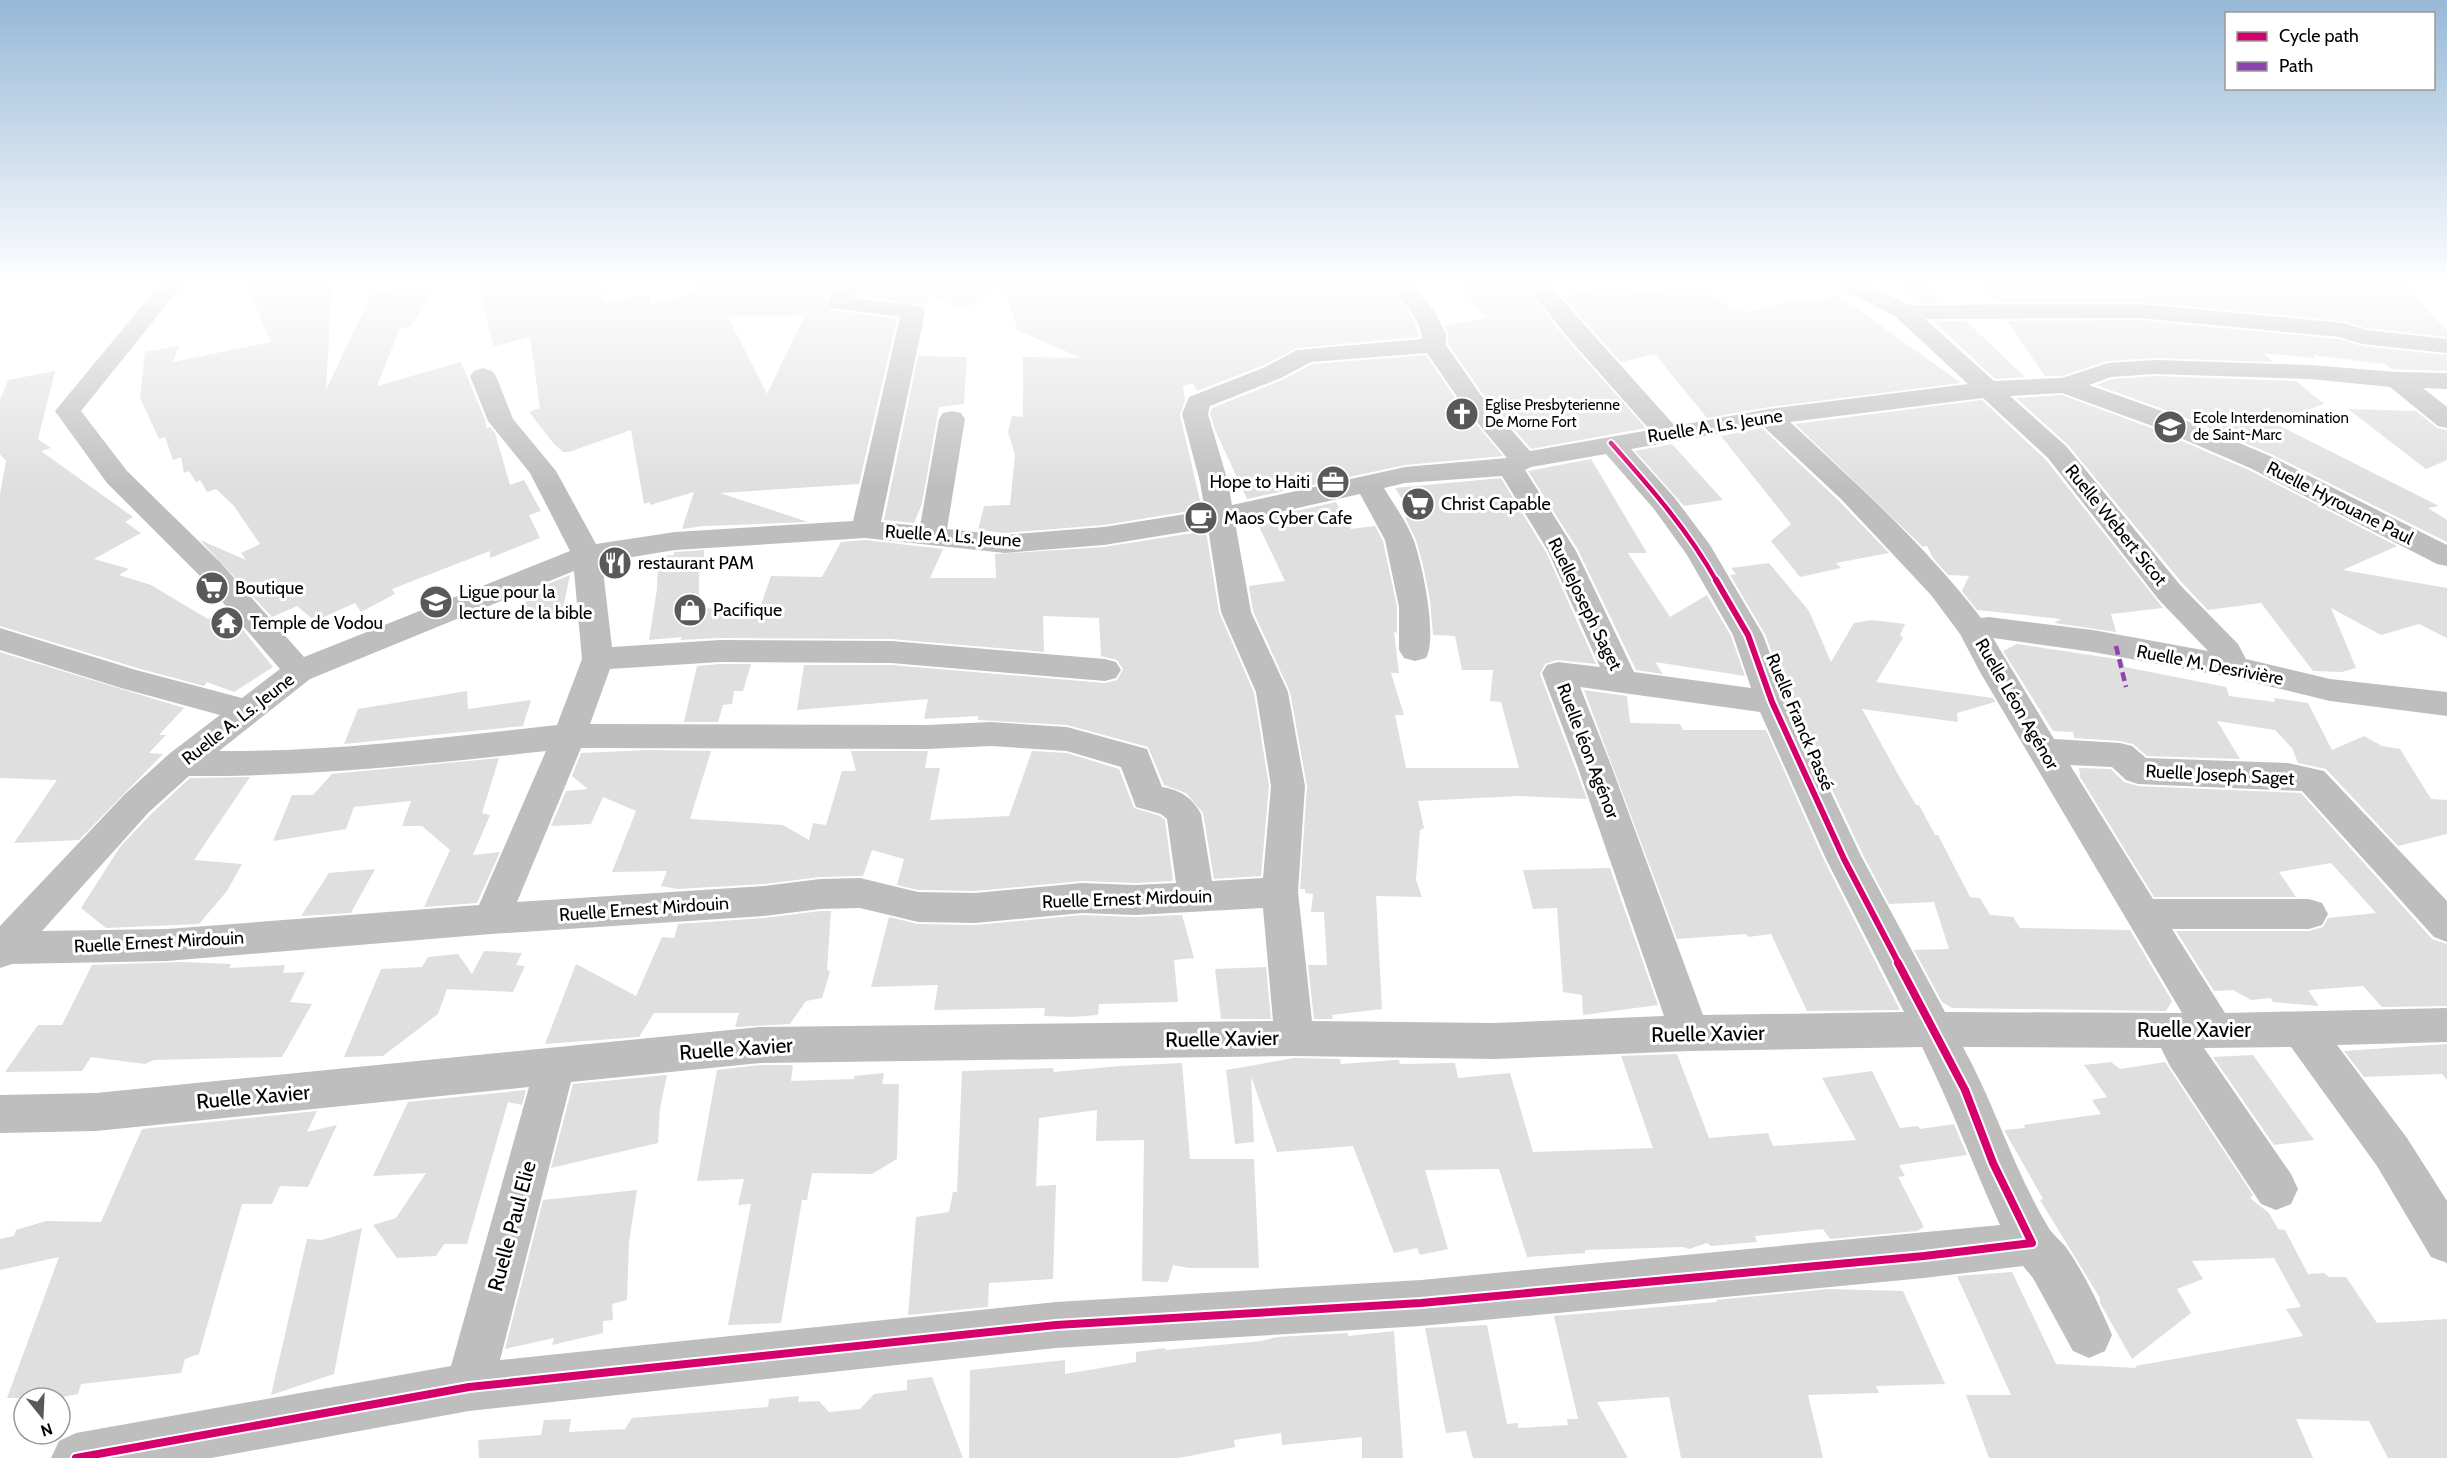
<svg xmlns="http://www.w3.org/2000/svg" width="2447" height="1458" viewBox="0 0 2447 1458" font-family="Cabin,sans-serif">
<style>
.building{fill:#dfdfdf;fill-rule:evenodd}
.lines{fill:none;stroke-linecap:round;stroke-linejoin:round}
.minor{fill:#bebebe;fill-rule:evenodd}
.quiet{stroke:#8e44ad;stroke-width:4.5;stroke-dasharray:9 4.5;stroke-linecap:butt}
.cycleway-far2-casing{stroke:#fff;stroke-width:8}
.cycleway-far1-casing{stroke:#fff;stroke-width:10}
.cycleway-casing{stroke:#fff;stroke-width:12}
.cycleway-far2{stroke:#d6006c;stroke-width:4.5}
.cycleway-far1{stroke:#d6006c;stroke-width:6}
.cycleway{stroke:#d6006c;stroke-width:8}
.labels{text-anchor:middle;stroke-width:6;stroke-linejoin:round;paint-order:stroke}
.far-poi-label{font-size:15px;fill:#000;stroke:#fff;text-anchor:start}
.street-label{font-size:18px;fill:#000;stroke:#fff}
.poi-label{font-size:18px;fill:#000;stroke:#fff;text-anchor:start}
.near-street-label{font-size:21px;fill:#000;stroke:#fff}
</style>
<rect width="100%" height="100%" fill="#fff"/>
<path class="building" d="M246,284H332L326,390L373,291L435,287L411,326L400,328L377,386L461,362L486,422V428L490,427L495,433L510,485L524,480L541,511L529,515L540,538L490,558V551L392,589L395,594L361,612L355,603L315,621L297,606L272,617L200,540L246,560L241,553L260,544L234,506L216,489L207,492L200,480L196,482L189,471L184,473L181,457L173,460L165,437L159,439L140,398L145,352L179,346L173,362L271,342Z
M477,284H601L603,302L649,295L651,304L700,291L697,284H834L825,302L831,310L897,319L859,484L720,493L808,522L704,526L682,529L694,492L650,505V502L644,504L631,430L569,452H563L554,444L529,412L540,408L530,337L494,346ZM805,315L767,394L728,317Z
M862,284H1000L965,309L932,295L923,305L856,296Z
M1002,284H1388L1413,318L1419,337L1297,348L1262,366L1197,391L1193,383L1183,386L1185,400L1180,415L1202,509L1104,525L1005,533L978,530L984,506L1010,505L1015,455L1008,432L1012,416L1023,417V357L1082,358L1018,331Z
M1458,284H1523L1563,335L1646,428L1531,449L1482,393L1448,344V334L1444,326L1486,318Z
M1900,284H1927L1947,303H1916Z
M1983,284L2405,285L2447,331V337L2366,328L2343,321L2140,302H1995Z
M1598,288L1629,289L1630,292L1695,288L1699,295L1713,294L1731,309L1737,308L1747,312L1806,298L1812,301L1838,295L1961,383L1769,407L1707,418L1655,354L1621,362L1562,296Z
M2140,320L2339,339L2362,346L2447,355V371L2392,369L2384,364L2313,355L2315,358L2263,353L2273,362L2155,358L2108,361L2062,376H2045L2007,321Z
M1933,321H1966L2025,377L1995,379Z
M1426,355L1460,405L1503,456L1405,465L1247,499L1215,430L1210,414L1212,408L1282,380L1312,364Z
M918,356L967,357L964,404L939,407L922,504L914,523L884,520Z
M55,371L38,439L51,448L41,451L133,517L125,522L141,533L94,559L129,569L119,575L151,585L208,619L225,608L273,667L234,692L207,682L204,686L137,668L0,626V494L6,461L0,454V400L8,380Z
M2155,376L2296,381L2324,404L2272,422L2439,506L2428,508L2447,520V542L2271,454L2174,413L2096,385L2111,379Z
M2062,395L2154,429L2249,470L2397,546L2343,570L2447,588V638L2419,624L2381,635L2331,608L2356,668L2342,672L2313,671L2261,603L2208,610L2183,584L2068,445L2016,398Z
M1982,400L2046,460L2163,608L2111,614L2116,632L2054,623L2061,619L1977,610L1962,591L1969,576L1948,575L1933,558L1927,546L1923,547L1795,424Z
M2348,409L2416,411L2437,428L2447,430V460L2426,469Z
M1762,428L1839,501L1889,553L1836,563L1841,568L1800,577L1771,541L1791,524L1721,436Z
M1672,444L1723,500L1684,506L1635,451Z
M1591,459L1647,553H1628L1670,617L1707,595L1731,636L1745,676L1655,662L1663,674L1636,670L1578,550L1528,471Z
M1501,478L1546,552L1596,664L1557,660L1545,664L1540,674L1587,799L1519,796L1418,801L1424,828L1420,830L1416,880L1422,897L1376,896L1382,1009L1332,1015L1333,1019H1314L1308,965H1327L1324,912H1311L1313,894L1305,893V889H1300L1307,786L1290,692L1253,611L1249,586L1285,581L1256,520L1336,502L1351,529L1375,526L1383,541L1397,607V633L1394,632L1399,673H1391L1404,715H1395L1406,768H1519L1501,702L1490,701L1493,670H1462L1455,636L1433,635L1430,600L1423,565L1416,540L1405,517L1412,515L1395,488Z
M1206,531L1219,612L1254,693L1269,786L1261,876L1214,879L1203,813L1186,793L1164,785L1148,747L1067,725L978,720V716L924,719L928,699L797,710L804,665H891L1105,683L1117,680L1123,669L1117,660L1101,656L1099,618L1043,616L1044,652L891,639L720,638L680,640L682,637L649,640L657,589L658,556L674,555V552L704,550V562L699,563V609L761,605L771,576L822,577L841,542L865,540L943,549L930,578H996L995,554L1104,547Z
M1769,563L1809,611L1831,662L1854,623L1872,620L1905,624L1900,635L1903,638L1876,682L1993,698L1995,702L1957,713L1958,722L1862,709L1899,776L1916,805H1919L1935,835H1938L1970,897L1980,898L1990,915L2013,917L2020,928L2130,930L2172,1001L2166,1011L1952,1008L1942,1002L1914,950L1949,949L1934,902L1889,904L1863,855L1790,701L1765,634L1730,575L1736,574L1731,568Z
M570,575L562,613L521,621L528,592Z
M2017,644L2123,660L2125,667L2226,687L2229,696L2275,702L2274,698L2308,703L2332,750L2364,736L2382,746L2400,749L2431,799L2447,800V834L2398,846L2326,769L2298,763L2292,748L2275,730L2217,721L2240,759L2147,756L2133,744L2120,741L2074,738L2073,732L2053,731L2003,651Z
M0,652L184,708L159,735H166L149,753L163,754L79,840L14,843L57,780L0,778Z
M720,664H751L743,691H734L732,704L723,705L718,722H684L697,666Z
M1584,690L1627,696L1630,723L1680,724L1683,730H1766L1824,860L1900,1010L1807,1011L1771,934L1748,937L1746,934L1677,939Z
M467,691L468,709L531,700L523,726L344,744L358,709Z
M648,750L711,751L690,819L783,825L809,840L813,823L826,825L842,771H856L851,751H928L925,768H940L930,820L1009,816L1032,751L1067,753L1119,769L1134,808L1160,816L1165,820L1173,881L1135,883L1082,881L975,891L918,890L897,885L904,859L872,850L863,876L820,877L764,884L677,889L661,886L667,871L612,872L636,811L603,797L591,824L551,826L566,791L588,789L572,776L581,753Z
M499,758L482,813L490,815L473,855L500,852L477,903L424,907L450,850L422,826H402L411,801L354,807L346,829L273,841L292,795H313L332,774Z
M2079,768L2111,769L2124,782L2138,786L2301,793L2432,939L2447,944V1006L2382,1007L2363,986L2308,990L2319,1006L2273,1002L2271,998L2251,1000L2233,990L2214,991L2176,931H2309L2323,927L2328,918L2376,913L2331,863L2279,872L2296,897H2154L2080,777Z
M250,777L194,860L242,864L227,891L199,924L106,928L81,908L120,847L151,814L190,778Z
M1610,868L1658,1005L1583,1015L1582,995L1563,992L1557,908L1533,909L1523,870Z
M375,869L351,913L301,916L329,873Z
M820,911H831L827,969L830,972L822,998L806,1001L790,1024L735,1027L739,1013H654L639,1037L545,1044L576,964L636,996L662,937L674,938L678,924L764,918Z
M1082,915L1135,917L1182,915L1194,958L1174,960L1178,1002L1099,1004L1098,1015L1073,1017L1044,1016L1045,1008L934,1010L938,985L871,987L889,917L918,924L975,925Z
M484,951L522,953L516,965L525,966L513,992L447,989L438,1014L383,1056L344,1057L381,969L422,967L428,957L458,954L472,974Z
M182,962L231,964L229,968L285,965L283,973L305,972L290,1002L312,1004L282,1057L154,1060L145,1064L91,1057L82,1071L5,1072L38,1025H62L92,965Z
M1266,967L1271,1019H1221L1215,969Z
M2447,1044V1080L2442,1074L2364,1077L2344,1051Z
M1677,1054L1709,1138L1768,1133L1773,1146L1856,1140L1822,1078L1872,1071L1900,1128L1918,1126L1920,1129L1954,1124L1967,1155L1899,1165L1905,1176L1898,1177L1924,1227L1917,1231L1830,1239L1823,1229L1755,1236L1757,1242L1711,1246L1707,1243L1689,1249L1683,1247L1585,1250V1253L1527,1257L1499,1169L1425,1170L1448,1249L1420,1255L1417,1248L1394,1253L1353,1146L1277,1152L1251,1076L1254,1142L1235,1144L1226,1070L1294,1058L1340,1059L1341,1064L1395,1060H1399L1400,1064L1455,1063L1458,1078L1510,1073L1533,1152L1653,1148L1621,1056Z
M2253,1055L2314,1140L2274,1145L2213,1057Z
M2111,1062L2120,1069L2165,1062L2253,1195L2250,1198L2269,1213L2278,1229L2285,1230L2308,1274L2324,1273L2329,1277H2346L2377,1323L2447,1319V1458H2388L2369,1421L2296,1419L2313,1458H1989L1966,1395H2011L1957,1276L2012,1272L2056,1364L2137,1368L2135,1366L2303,1336L2286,1309L2301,1307L2274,1258L2192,1261L2203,1279L2177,1289L2191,1313L2132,1359L2100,1303V1298L2040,1200L2043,1199L2004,1130L2025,1128L2024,1125L2101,1114L2092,1100L2107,1097L2084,1065Z
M1182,1063L1190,1159H1254L1259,1268H1189L1173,1265L1168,1282L1142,1281L1144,1140L1096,1141L1097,1110L1039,1118L1036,1186L1056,1185L1053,1279L989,1283L988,1307L908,1315L916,1217L949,1212L953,1192H957L962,1071L1053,1068L1054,1072L1119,1066Z
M760,1065H793L791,1081L854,1079V1076L884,1073L882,1084H899L897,1159L872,1174L812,1173L807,1200H802L781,1323L728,1325L751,1204L738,1205L744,1179L697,1181L717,1070Z
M667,1075L660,1108L658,1143L551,1168L573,1084Z
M526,1090L522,1105L508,1102L467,1244H444L436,1256L397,1258L373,1225L396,1218L426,1173L373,1176L408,1102Z
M317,1111L307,1132L337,1125L308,1187L280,1186L272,1204H242L199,1354L185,1359L181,1373L81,1384L78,1394L57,1398H7L59,1257L0,1270V1239L14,1236L16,1230L46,1221L101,1222L142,1129Z
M637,1190L629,1242L627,1300L612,1304L613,1320L603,1321V1333L552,1345L554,1338L505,1349L543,1200Z
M362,1228L334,1374L271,1395L307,1239L322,1240Z
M1829,1289L1903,1291L1945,1384L1876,1386L1879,1393L1808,1395L1823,1458H1681L1669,1397L1597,1402L1628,1458H1473L1466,1431L1446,1433L1425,1328L1487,1325L1507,1424L1518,1423V1428L1568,1425L1567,1419H1578L1554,1316L1717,1302L1716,1300Z
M1394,1331L1403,1458H1362V1437L1282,1445L1281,1433L1234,1440L1235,1447L1179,1458H969L970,1370L1065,1360V1374L1136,1362V1352L1165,1348V1350L1262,1341L1277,1337L1348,1333V1336Z
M932,1377L963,1458H479L478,1440L541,1435L544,1420L571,1419L569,1432L625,1429L632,1418L768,1407L769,1399L799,1396L798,1402L819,1401L829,1412L860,1409L874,1394L907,1390V1380Z"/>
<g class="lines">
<path class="minor" d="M160,284H183L81,411L127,471L220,562L304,657L570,551L530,473L488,421L470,376L474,371L483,368L492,371L496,376L513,419L556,471L596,544L675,532L853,521L900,317L831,308L827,303L837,284H860L853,298L913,305L921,307L925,312L881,522L920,526L939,419L943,413L952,411L961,413L965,419L947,529L1005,535L1104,527L1205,511L1200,482L1182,414L1189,397L1263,368L1297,350L1422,339C1422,319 1400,300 1390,284H1413L1434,311L1446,334V345L1480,394L1530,451L1650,430L1565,334L1525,284H1548L1675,426L1769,409L1968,384L1896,317L1842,289L1839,284H1868L1908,305L2140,304L2343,323L2366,330L2447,339V353L2362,344L2339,337L2140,318L1925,319L1994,381L2062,378L2108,363L2155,360L2310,365L2397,372L2447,373V389L2423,388L2447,407V428L2438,426L2390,387L2310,379L2155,374L2111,377L2089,385L2173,415L2270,456L2447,545V566L2437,564L2250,468L2155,427L2062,393L2010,396L2066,446L2181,586L2238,644L2246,659L2330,679L2447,692V716L2330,701L2235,678L2093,652L1993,638L2054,739L2120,743L2132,746L2146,758L2288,763L2324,771L2447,901V942L2434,937L2302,791L2138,784L2126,780L2112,767L2070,765L2153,899H2309L2322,903L2328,914L2322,925L2309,929H2172L2225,1013L2447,1008V1042L2337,1045L2407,1138L2447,1201V1263L2431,1257L2377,1166L2291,1047L2204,1048L2291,1174L2298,1189L2291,1204L2276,1210L2261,1204L2170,1066L2161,1048L1963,1047C1995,1105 2013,1168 2047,1225C2051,1233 2059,1239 2065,1246C2082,1269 2101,1308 2112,1335L2105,1351L2089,1358L2073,1351L2033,1278L2023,1266L1924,1278L1421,1326L1056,1348L469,1411L211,1458H51L59,1441L76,1433L451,1366L529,1087L96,1131L0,1133V1095L96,1093L760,1027L1273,1021L1263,908L1135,915L1082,913L975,923L918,922L860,908L820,909L764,916L491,934L167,961L12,964L0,968V926L125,794L169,754L220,715L121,688L0,650V628L136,670L242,698L280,669L200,576L107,483L55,411ZM1427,353L1462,404L1507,458L1405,467L1232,505L1228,482L1208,414L1210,406L1281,378L1311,362ZM1983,398L2048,458L2159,600L2208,651L2093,630L1989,617L1981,618C1925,545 1857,484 1790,422ZM1763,426L1841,499L1931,595L1960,634L1980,672L2182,1013L1945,1012L1861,856L1788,702L1763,635L1710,545L1674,497L1631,449ZM1606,454L1654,509L1687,555L1733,635L1751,688L1634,672L1576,551L1525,470L1531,467ZM1502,476L1548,551L1600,667L1558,662L1547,665L1542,673L1577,765L1664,1016L1494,1023L1312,1021L1298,892L1305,786L1288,692L1251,612L1235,522L1360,494L1385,540L1399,607V650L1404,658L1415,661L1426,658C1438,637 1422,564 1414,541C1407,522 1394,505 1384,488L1405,483ZM1208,528L1221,612L1256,692L1271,786L1263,878L1212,881L1201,814C1192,797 1180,790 1162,787L1147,749L1067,727L991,722L927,725L590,724L610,669L720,662L891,663L1105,681L1116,678L1121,670L1116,662L1105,659L891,641L720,640L612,647L602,562L675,550L865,538L1005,553L1104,545ZM574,571L582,659L557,725C445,737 332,752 219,751L310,679ZM1580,687L1760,712L1826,859L1904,1012L1703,1015L1611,765ZM991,746L1067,751L1121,767L1136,807L1161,814L1167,819L1176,883L1135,885L1082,883L975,893L918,892L860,878L820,879L764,886L517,902L581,748L927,749ZM546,751L479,905L167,929L42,931L149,812L189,776C308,777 427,764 546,751ZM1922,1047C1951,1105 1973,1166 2000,1225L1421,1280L1056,1302L500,1360L571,1082L760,1063L1294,1056L1494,1059L1690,1051Z"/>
<path class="quiet" d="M2116,646L2126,687"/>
<g class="cycleway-far2-casing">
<path id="cycleway-far2" d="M1611,443C1650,487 1688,530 1717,582"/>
</g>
<g class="cycleway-far1-casing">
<path id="cycleway-far1" d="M1716,580L1748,635L1772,702L1844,859L1899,964"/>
</g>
<g class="cycleway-casing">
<path id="cycleway" d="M76,1458L469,1387L1056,1325L1421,1303L1924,1256L2032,1243L1993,1163L1965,1090L1898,963"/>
</g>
<use href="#cycleway-far2" class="cycleway-far2"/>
<use href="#cycleway-far1" class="cycleway-far1"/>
<use href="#cycleway" class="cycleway"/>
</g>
<linearGradient id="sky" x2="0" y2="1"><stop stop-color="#97b8d7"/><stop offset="0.58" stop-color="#fff"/><stop offset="1" stop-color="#fff" stop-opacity="0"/></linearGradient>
<rect width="2447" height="488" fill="url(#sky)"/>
<defs>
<g id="church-disc" transform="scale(1.725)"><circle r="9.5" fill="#595959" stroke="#fff"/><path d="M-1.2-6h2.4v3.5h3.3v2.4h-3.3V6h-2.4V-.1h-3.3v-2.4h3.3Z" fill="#fff"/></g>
<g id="school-disc" transform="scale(1.725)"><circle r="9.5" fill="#595959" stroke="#fff"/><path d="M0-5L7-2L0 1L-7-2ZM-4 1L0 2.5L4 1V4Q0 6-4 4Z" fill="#fff"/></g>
<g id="office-disc" transform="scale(1.725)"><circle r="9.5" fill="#595959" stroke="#fff"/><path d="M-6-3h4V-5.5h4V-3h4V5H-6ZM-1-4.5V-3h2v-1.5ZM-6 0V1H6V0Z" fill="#fff"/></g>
<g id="supermarket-disc" transform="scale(1.725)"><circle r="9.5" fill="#595959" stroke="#fff"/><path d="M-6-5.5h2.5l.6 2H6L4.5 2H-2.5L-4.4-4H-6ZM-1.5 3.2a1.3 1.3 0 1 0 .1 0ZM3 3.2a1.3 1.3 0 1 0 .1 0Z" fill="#fff"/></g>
<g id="cafe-disc" transform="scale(1.725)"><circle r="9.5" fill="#595959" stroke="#fff"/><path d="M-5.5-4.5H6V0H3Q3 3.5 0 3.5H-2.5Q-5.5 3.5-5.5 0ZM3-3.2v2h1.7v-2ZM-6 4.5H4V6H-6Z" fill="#fff"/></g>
<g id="restaurant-disc" transform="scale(1.725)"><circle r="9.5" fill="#595959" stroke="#fff"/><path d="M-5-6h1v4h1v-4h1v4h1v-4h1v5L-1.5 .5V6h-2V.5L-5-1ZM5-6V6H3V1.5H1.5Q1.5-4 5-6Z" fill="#fff"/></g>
<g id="university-disc" transform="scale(1.725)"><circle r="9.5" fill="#595959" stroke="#fff"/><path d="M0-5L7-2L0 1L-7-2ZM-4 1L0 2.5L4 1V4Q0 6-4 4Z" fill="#fff"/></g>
<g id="shop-disc" transform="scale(1.725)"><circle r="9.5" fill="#595959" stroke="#fff"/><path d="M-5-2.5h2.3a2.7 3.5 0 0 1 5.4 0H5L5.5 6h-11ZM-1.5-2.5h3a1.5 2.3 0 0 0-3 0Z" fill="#fff"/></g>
<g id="temple-disc" transform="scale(1.725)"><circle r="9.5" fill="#595959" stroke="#fff"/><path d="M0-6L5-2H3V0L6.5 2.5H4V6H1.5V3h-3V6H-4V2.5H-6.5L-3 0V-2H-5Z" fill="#fff"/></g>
</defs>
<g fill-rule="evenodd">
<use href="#church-disc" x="1462" y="414"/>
<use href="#school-disc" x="2170" y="427"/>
<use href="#office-disc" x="1333" y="482"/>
<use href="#supermarket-disc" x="1418" y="504"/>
<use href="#cafe-disc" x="1201" y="518"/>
<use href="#restaurant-disc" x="615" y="563"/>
<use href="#supermarket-disc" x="212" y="588"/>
<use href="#university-disc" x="436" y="602"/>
<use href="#shop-disc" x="690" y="610"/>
<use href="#temple-disc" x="227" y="623"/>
</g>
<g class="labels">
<g class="far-poi-label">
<text x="1485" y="410">Eglise Presbyterienne<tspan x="1485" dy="17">De Morne Fort</tspan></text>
<text x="2193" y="423">Ecole Interdenomination<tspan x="2193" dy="17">de Saint-Marc</tspan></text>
</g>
<g class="street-label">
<text transform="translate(1715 426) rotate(-9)" y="6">Ruelle A. Ls. Jeune</text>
<text transform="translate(2340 503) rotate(27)" y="6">Ruelle Hyrouane Paul</text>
<text transform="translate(2116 525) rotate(51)" y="6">Ruelle Webert Sicot</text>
<text transform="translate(953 536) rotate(4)" y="6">Ruelle A. Ls. Jeune</text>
<text transform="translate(1585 604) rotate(64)" y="6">RuelleJoseph Saget</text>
<text transform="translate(2210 665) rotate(11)" y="6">Ruelle M. Desrivière</text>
<text transform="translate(2017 704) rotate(60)" y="6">Ruelle Léon Agénor</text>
<text transform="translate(238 719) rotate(-38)" y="6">Ruelle A. Ls. Jeune</text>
<text transform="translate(1800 722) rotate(67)" y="6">Ruelle Franck Passé</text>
<text transform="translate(1588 751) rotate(69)" y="6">Ruelle léon Agénor</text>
<text transform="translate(2220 775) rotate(3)" y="6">Ruelle Joseph Saget</text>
<text transform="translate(1127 899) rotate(-2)" y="6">Ruelle Ernest Mirdouin</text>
<text transform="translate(644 909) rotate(-4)" y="6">Ruelle Ernest Mirdouin</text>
<text transform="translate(159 942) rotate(-3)" y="6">Ruelle Ernest Mirdouin</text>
</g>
<g class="poi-label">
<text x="1310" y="488" text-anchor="end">Hope to Haiti</text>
<text x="1441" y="510">Christ Capable</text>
<text x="1224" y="524">Maos Cyber Cafe</text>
<text x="638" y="569">restaurant PAM</text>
<text x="235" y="594">Boutique</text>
<text x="459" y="598">Ligue pour la<tspan x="459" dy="21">lecture de la bible</tspan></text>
<text x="713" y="616">Pacifique</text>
<text x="250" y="629">Temple de Vodou</text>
</g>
<g class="near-street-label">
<text x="2194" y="1037">Ruelle Xavier</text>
<text transform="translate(1708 1034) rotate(-1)" y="7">Ruelle Xavier</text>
<text transform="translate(1222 1039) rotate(-1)" y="7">Ruelle Xavier</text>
<text transform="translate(736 1049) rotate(-4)" y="7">Ruelle Xavier</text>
<text transform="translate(253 1097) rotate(-5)" y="7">Ruelle Xavier</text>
<text transform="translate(512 1226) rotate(-75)" y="7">Ruelle Paul Elie</text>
</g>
</g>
<rect x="2225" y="12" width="210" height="78" fill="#ffffff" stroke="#999999" stroke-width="1.5"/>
<rect x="2237" y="32" width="30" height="9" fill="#d6006c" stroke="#999999" stroke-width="1.5"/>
<text x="2279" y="42" font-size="18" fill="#000000">Cycle path</text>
<rect x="2237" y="62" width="30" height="9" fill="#8e44ad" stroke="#999999" stroke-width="1.5"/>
<text x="2279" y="72" font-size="18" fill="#000000">Path</text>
<g transform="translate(42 1416) rotate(162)"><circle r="28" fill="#ffffff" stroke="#999999" stroke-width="1.5"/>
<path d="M0-4.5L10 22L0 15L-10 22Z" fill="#595959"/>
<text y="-9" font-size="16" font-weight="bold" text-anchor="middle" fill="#000000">N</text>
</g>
</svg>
